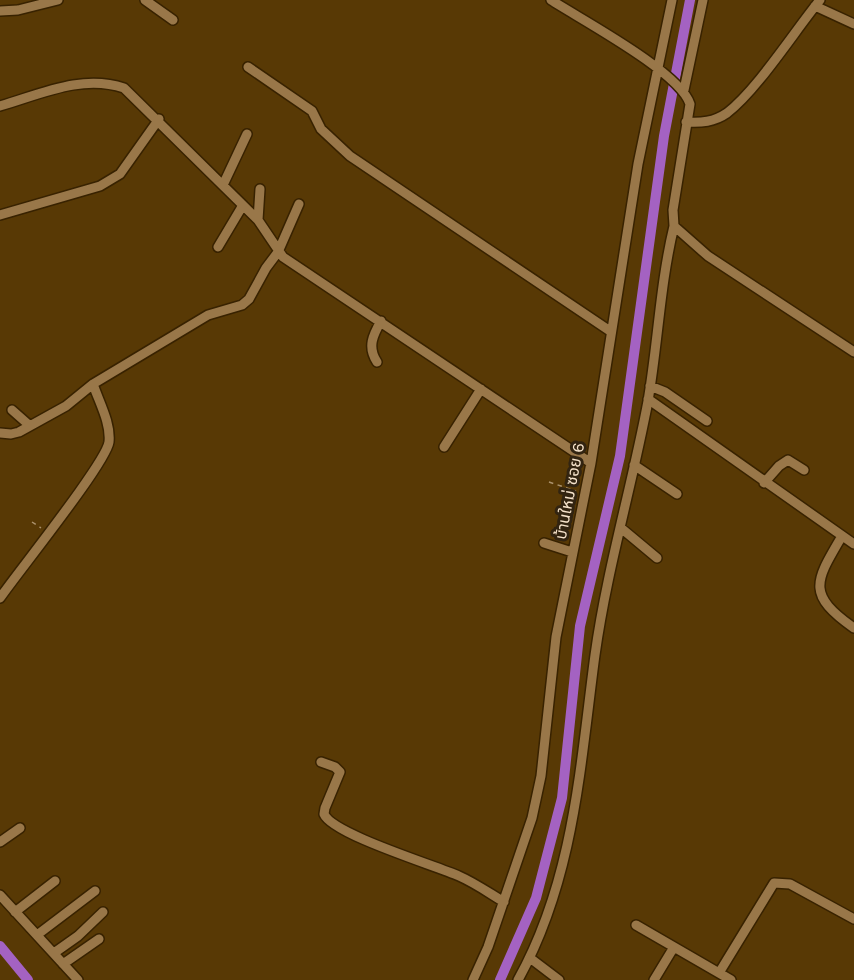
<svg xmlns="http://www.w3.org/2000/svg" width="854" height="980" viewBox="0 0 854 980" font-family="'Work Sans','Noto Sans Thai',sans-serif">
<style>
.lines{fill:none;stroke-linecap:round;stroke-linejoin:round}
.canal{stroke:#a462c2;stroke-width:10}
.minor-casing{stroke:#382200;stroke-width:12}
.path{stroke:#ab926d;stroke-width:1.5;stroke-dasharray:4.5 4.5;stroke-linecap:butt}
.minor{stroke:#997749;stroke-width:9}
.labels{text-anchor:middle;stroke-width:6;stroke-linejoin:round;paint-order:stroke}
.street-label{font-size:16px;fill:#f6e3cb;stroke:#322411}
</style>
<rect width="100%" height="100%" fill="#583905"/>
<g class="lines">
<path class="canal" d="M0,946L28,980
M500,980L536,898L562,798L580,626L620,456L664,136L690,0"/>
<g class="minor-casing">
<path id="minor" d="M145,0L173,20
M551,0C582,20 680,72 690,104L673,210L674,226L708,256L854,352
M815,6L854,24
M0,11L18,10L58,0
M248,67L312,111L321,129L350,156L610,331
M684,90L703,0
M0,106C41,94 82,74 124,88L258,220L283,257L591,463
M686,122C701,123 714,122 727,113C757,90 794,32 820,0
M223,185L247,134
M0,215L100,186L120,174L159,119
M258,220L260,189
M218,247L243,205
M377,362C367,347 373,335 381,321
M650,386L665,392L707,421
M648,399L854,544
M12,410L29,425
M0,433L11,434L19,432L66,406L93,384L208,315L242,305L249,299L266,268L278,252L299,204
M444,447L481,389
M634,465L677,494
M764,483L779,466L788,460L804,470
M621,528L657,558
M842,536C815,582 806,594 854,628
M544,543L572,552
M0,598C18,572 106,463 109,442C111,423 99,402 93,384
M321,762L335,767L340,772L325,808L324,814C332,834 434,865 459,876C475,883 489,893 504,902
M0,842L20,828
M0,895L78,980
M15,912L55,881
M636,925L731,980
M37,935L95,891
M54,953L78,936L103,912
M530,958L559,980
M63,964L99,939
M719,973L774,883L790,884L854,919
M473,980L488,947L532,818L541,776L556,637L591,463L638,164L672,0
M518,980C574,879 580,767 595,655C607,569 632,486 648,401C658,343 660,284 674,226
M654,980L674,947"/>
</g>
<path class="path" d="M549,482L576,491
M32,522L41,528"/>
<use href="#minor" class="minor"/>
</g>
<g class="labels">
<g class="street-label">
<text transform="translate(569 491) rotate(-79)" y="6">บ้านใหม่ ซอย 6</text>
</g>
</g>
</svg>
